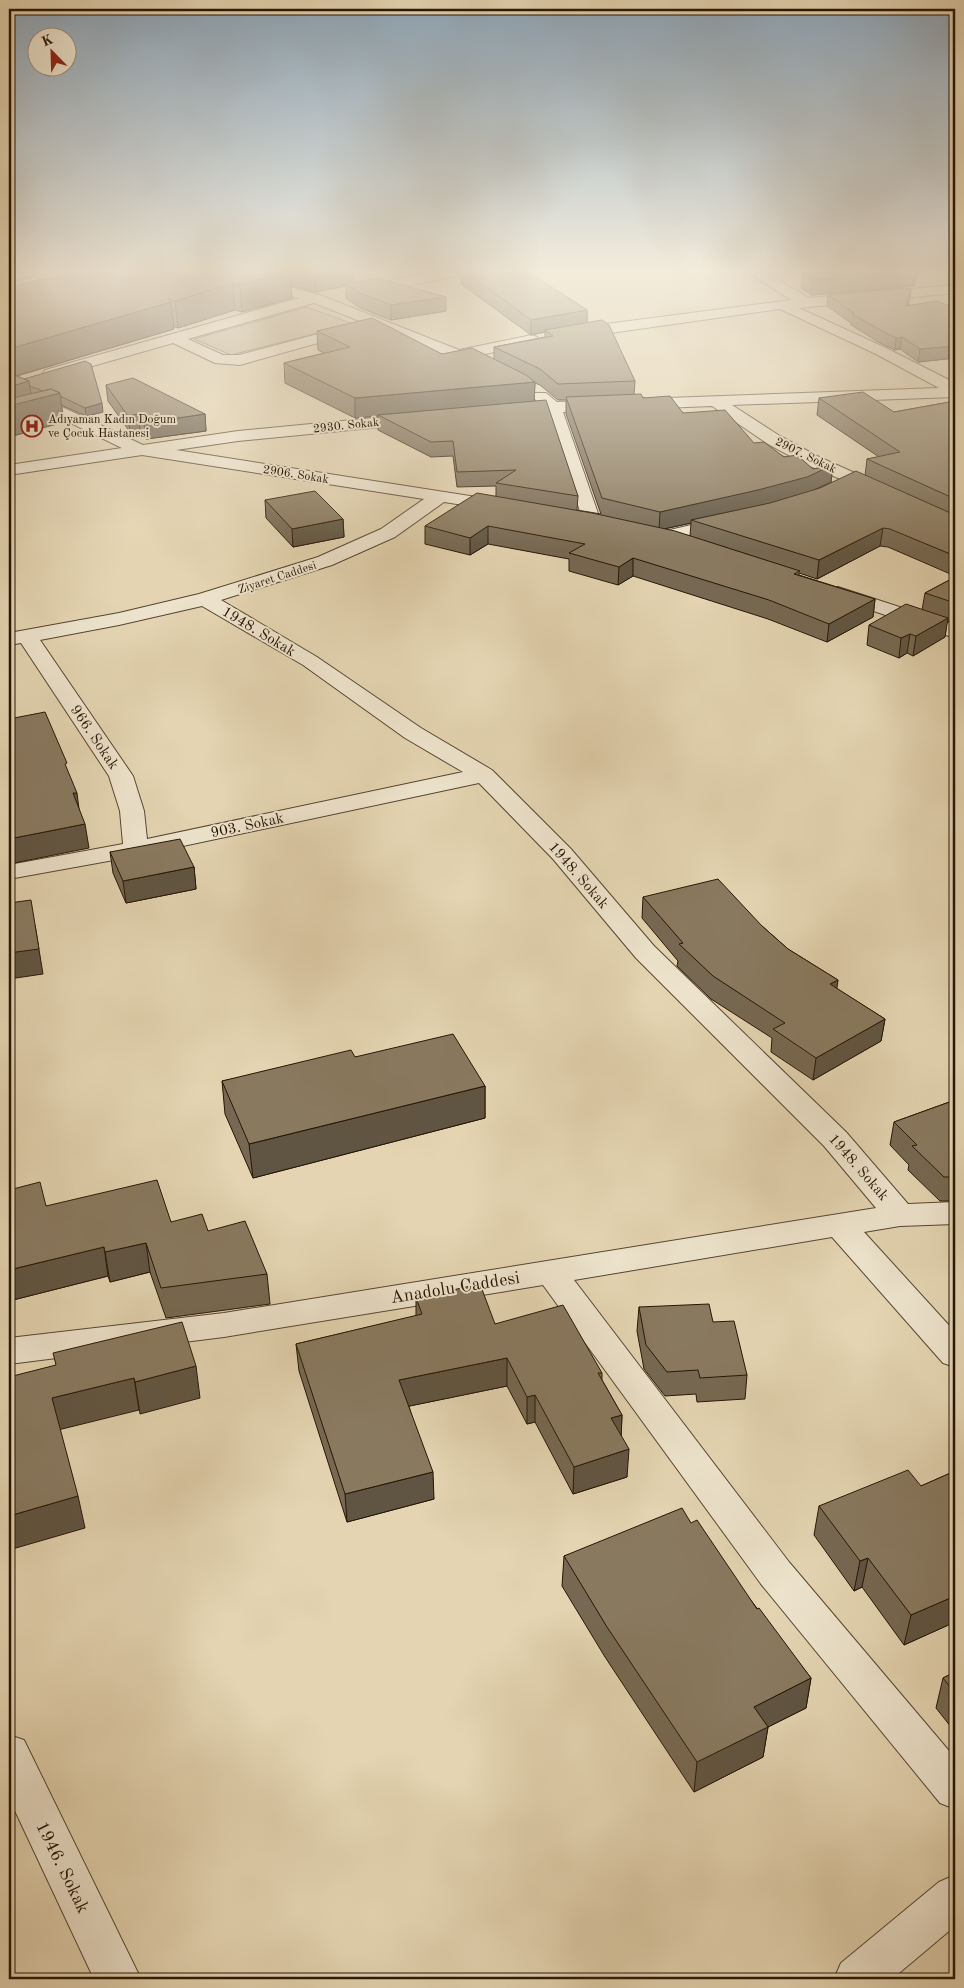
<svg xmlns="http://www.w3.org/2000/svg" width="964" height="1988" viewBox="0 0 964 1988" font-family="'Old Standard TT',serif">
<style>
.green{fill:#c4b494;stroke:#76654d}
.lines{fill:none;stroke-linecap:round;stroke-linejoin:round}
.minor-casing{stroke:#564631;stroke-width:2}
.highway-casing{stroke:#271606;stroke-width:2}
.minor{fill:#ede3cc;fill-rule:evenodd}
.highway{fill:#e4d4b1;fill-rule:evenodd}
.wall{fill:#766852;stroke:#271606;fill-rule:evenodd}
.shaded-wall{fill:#605542;stroke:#271606}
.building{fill:#89795f;stroke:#271606}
.labels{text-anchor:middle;stroke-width:4;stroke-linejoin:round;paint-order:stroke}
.far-poi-label{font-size:12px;fill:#271606;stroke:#ede3cc;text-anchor:start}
.far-street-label{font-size:12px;fill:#271606;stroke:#ede3cc}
.street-label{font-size:15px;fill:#271606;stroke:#ede3cc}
.near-street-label{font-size:18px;fill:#271606;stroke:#ede3cc}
</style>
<rect width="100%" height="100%" fill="#e4d4b1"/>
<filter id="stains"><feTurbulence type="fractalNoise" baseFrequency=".004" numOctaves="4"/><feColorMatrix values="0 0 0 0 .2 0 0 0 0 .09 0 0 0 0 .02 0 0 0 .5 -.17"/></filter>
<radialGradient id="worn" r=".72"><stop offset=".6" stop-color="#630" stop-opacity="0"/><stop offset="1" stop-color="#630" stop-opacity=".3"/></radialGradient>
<path class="green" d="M307,307L353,324L231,355L194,339Z"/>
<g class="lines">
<g class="minor-casing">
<path id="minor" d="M211,272H235L320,295L459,350L532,335L537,337L540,340L537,343L532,345L474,356L482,359L484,362L482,365L476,367L314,303L188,339L223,355H239L352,325L357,326L359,329L357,332L240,365L215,363L173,343L51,378L45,376L43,373L45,370L299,298L213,275Z
M433,272H464L457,276L363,294L358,293L356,290L358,287Z
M747,272H765L809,298L955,285V293L799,308L886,348L955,383V397L732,405L780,436L817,456L886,487L889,491L886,495L880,496L805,464L768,444L712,406L563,412L601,522L599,526L592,528L585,526L547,413L512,416L506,414L504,411L506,408L539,403L532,396L534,393H546L557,402L939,388L876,354L780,309L575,338L570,336L567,333L570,330L575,328L791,300Z
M9,389L62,407L143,445L238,431L415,414L421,415L423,419L421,423L238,441L176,450L502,501L508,502L511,506L508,510L502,511L444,502L395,537L332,565L221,600L317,657L421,728L492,770L571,849L654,946L846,1132L908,1204L955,1202V1224L900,1226L864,1232L955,1332V1367L943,1363L832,1237L574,1280L789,1562L955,1758V1809L940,1803L761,1584L543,1285L224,1337L9,1364V1338L224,1313L876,1208L824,1146L636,958L553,859L479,783L136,856L9,879V865L123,844L120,811L109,776L21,643L9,645V633L119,613L199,594L318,557L381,529L424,499L142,455L9,475V465L122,448L50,413L9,399ZM202,606L303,665L405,738L463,772L147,839L144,811L133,776L40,640L119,625Z
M726,517L733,519L735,523L733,527L659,544L652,542L650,538L652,534Z
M838,587L955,625V638L831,597L828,593L831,589Z
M9,1735L24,1740L141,1979H94L9,1798Z
M955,1875V1926L892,1979H834L841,1963L939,1882Z"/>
</g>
<g class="highway-casing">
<path id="highway" d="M13,272H36L34,275L9,282V274Z"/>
</g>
<use href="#minor" class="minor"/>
<use href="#highway" class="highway"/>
</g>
<path class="wall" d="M72,272H353V282L446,311L391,320L360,308L346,298V286L315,292L291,286L292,298L242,312L235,310L178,328L173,326L174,329L17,376L103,412L86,416L61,405L64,422L9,437V288L44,280Z
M461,272H528L587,310V323L635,381L634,394L683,413L813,469L833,465L831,482L815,490L865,476L867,459L879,457L817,415L819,398L894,412L955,401V576L888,547L880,546L817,579L799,573V575L875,599L873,617L827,642L768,619L633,576L618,585L569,571V559L488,544L470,555L425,544V526L496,496V486L457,487L453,456L431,457L378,430V416L355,418L285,383L284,363L324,353L318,350L317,331L442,354L494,359V347L545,337V332L531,335L461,284ZM535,383L540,385L558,400H566V414L601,514L577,510L578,496L534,401ZM691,523L690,536L664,529Z
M918,272L914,286L811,295L801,288L803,273Z
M911,290L908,305L955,308V358L918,362L900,349L895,350L880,343L851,325V323L827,306L828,295Z
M106,385L205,414L206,431L146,439L140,431L130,432L108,401Z
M265,500L343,519L344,537L293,547L266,518Z
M955,577V623L947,621L945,637L913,656L907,653L899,658L867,645L869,625L922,610L925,593Z
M110,852L194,867L196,889L126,903L113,873Z
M643,897L762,926L788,949L838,980L836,988L885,1019L881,1041L813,1080L771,1052L772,1038L711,999L677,966L678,961L642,918Z
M355,1057L485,1086V1118L253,1178L225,1114L222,1081Z
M955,1100V1201H940L908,1170L909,1165L890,1145L894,1122Z
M9,1190L46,1206L171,1222L208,1231L267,1274L270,1304L166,1318L150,1272L110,1282L108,1276L9,1301Z
M416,1298L495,1324L602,1373V1380L622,1415L621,1435L627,1477L573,1494L535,1422L527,1424L507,1386L409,1406L434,1499L347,1522L299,1371L296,1344L416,1316Z
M639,1307L713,1322L747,1375L745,1399L697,1402L696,1394L665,1396L644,1369L637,1331Z
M955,1471V1622L904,1645L862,1587L854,1591L814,1535L819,1506L921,1486Z
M691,1523L811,1678L806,1708L768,1727L763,1757L694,1792L605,1657L562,1586L564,1556Z
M955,1672V1732L936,1708L943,1678Z"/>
<path class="shaded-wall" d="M288,272H290L292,298L242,312L240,285Z
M314,272H353V285L346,283V286L315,292Z
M911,272H918L914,286L811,295L812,280Z
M233,283L235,310L178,328L175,301Z
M911,290L909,302L905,317L906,306Z
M446,297V311L391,320V305Z
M171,302L174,329L9,378V349Z
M587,310V325L545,330V332L531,335V320Z
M902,337L900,349L895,350L896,338Z
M955,346V358L918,362L920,349Z
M29,381L32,400L60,393L64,422L9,437V387Z
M535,382L534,402L378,415V416L355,418V398Z
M102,403L103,412L86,416L85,408Z
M138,414L140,431L130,432L128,416Z
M205,414L206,431L146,439L144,423Z
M833,465L831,482L805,494L757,508L691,520V523L659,530L660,512Z
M343,519L344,537L293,547L292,529Z
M488,526V544L470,555V538Z
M883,528L880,546L817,579L819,560Z
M633,558V576L618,585L619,567Z
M875,599L873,617L827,642L829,624Z
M948,618L945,637L913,656L916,636Z
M910,634L907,653L899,658L901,638Z
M73,793H77L80,816Z
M85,824L89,848L9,864V839Z
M194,867L196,889L126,903L123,881Z
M35,925L43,974L9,979V953Z
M838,980L835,1002L830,984Z
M885,1019L881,1041L813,1080L816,1058Z
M485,1086V1118L253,1178L249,1144Z
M146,1243L150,1272L110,1282L105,1252Z
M104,1247L108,1276L9,1301V1270Z
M507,1358V1386L400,1408L399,1380Z
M196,1366L200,1398L140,1414L135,1382Z
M134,1378L139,1410L58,1430L52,1398Z
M535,1395V1422L527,1424V1397Z
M622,1415L621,1442L611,1418Z
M629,1449L627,1477L573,1494L574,1467Z
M433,1472L434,1499L347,1522L345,1494Z
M78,1496L85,1528L9,1550V1516Z
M868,1558L862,1587L854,1591L860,1561Z
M955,1596V1622L904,1645L911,1615Z
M811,1678L806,1708L768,1727L763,1757L694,1792L697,1762L754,1707Z"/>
<path class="building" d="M72,272H288L240,285L233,283L175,301L168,298L171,302L9,349V288L42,279L44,280Z
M466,272H528L587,310L531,320Z
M805,272H911L812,280L803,273Z
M378,278L446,297L391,305L359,293L346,283Z
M906,288L911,290L906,306L937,301L955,308V346L920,349L902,337L896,338L882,331L852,314L854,313L828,295Z
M372,318L442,354L472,348L526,375L535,382L355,398L284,363L350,347L317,331Z
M602,320L609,325L635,381L558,384L540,369L494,347L553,336L545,330Z
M85,361L91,364L102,403L85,408L60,396V393L51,389L43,391L30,386L29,381L24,379Z
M9,373L29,381L9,387Z
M133,378L205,414L144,423L138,414L128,416L106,385Z
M51,389L60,393L9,406V399Z
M863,392L894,412L955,401V499L867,459L900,452L819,398Z
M641,394L643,398L670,396L683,413L725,410L754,443L764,442L784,457L797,455L813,469L833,465L807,477L758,490L660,512L602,498L566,397Z
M546,400L578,496L496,483L516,470L457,472L453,441L431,442L378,415Z
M856,471L955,515V556L890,529L883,528L819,560L691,520L770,503L820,488Z
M315,491L343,519L292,529L265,500Z
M477,493L592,513L675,531L800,571L794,574L875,599L829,624L769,600L633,558L619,567L569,553L585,544L488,526L470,538L425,526Z
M955,577V603L925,593Z
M906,604L948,618L916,636L910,634L901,638L869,625Z
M45,712L67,763L65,764L77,793H73L85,824L9,839V719Z
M180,839L194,867L123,881L110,852Z
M718,879L762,926L788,949L838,980L830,984L885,1019L816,1058L773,1029L785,1023L713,976L679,944L683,943L643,897Z
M31,900L39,949L9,953V903Z
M453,1034L485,1086L249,1144L222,1081L351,1050L355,1057Z
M955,1100V1177H944L912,1146L917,1145L894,1122Z
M157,1180L171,1222L202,1214L208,1231L245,1221L267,1274L161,1288L146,1243L105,1252L104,1247L9,1270V1190L40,1182L46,1206Z
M480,1284L495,1324L563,1305L602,1373H598L622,1415L611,1418L629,1449L574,1467L535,1395L527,1397L507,1358L399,1380L433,1472L345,1494L296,1344L422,1314L416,1298Z
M709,1304L713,1322L734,1321L747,1375L700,1378L698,1370L667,1372L646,1345L639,1307Z
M182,1322L196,1366L135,1382L134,1378L52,1398L78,1496L9,1516V1377L56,1365L53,1353Z
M908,1470L921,1486L955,1471V1596L911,1615L868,1558L860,1561L819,1506Z
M682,1508L691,1523L697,1520L757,1609L759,1608L811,1678L754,1707L768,1727L697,1762L607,1627L564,1556Z
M955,1672V1693L943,1678Z"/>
<linearGradient id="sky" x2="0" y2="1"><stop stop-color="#8da7bb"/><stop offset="0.49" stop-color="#f3ecdc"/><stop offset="1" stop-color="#f3ecdc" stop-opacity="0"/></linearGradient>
<rect width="964" height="551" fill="url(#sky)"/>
<defs>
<g id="hospital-ring" transform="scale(1.125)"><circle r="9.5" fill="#ede3cc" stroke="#8f2418" stroke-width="1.5"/><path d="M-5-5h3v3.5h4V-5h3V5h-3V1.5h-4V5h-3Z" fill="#8f2418"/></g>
</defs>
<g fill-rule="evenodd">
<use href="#hospital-ring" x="32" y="426"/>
</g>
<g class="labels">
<g class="far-poi-label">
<text x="48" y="423">Adıyaman Kadın Doğum<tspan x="48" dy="14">ve Çocuk Hastanesi</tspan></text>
</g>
<g class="far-street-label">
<text transform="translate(346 425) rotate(-6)" y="4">2930. Sokak</text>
<text transform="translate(806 455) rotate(26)" y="4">2907. Sokak</text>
<text transform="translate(296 474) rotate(9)" y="4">2906. Sokak</text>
<text transform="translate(277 577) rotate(-18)" y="4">Ziyaret Caddesi</text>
</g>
<g class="street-label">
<text transform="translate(259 631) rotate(31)" y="5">1948. Sokak</text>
<text transform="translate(95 737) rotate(56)" y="5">966. Sokak</text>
<text transform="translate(247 825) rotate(-12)" y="5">903. Sokak</text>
<text transform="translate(579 875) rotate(49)" y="5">1948. Sokak</text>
<text transform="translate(859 1167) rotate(49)" y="5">1948. Sokak</text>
</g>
<g class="near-street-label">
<text transform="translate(455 1287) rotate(-9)" y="6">Anadolu Caddesi</text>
<text transform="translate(63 1867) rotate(64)" y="6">1946. Sokak</text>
</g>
</g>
<rect width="964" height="1988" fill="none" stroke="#e4d4b1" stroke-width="30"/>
<rect x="10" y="10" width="944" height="1968" fill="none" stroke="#271606" stroke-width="2.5"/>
<rect x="15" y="15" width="934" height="1958" fill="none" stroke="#271606"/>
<g transform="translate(52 52) rotate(337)"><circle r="24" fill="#ede3cc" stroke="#9e917d"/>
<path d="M0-4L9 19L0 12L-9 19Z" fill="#8f2418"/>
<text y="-8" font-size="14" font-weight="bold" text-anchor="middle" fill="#271606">K</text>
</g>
<rect width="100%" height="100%" filter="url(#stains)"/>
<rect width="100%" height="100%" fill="url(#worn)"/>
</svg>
